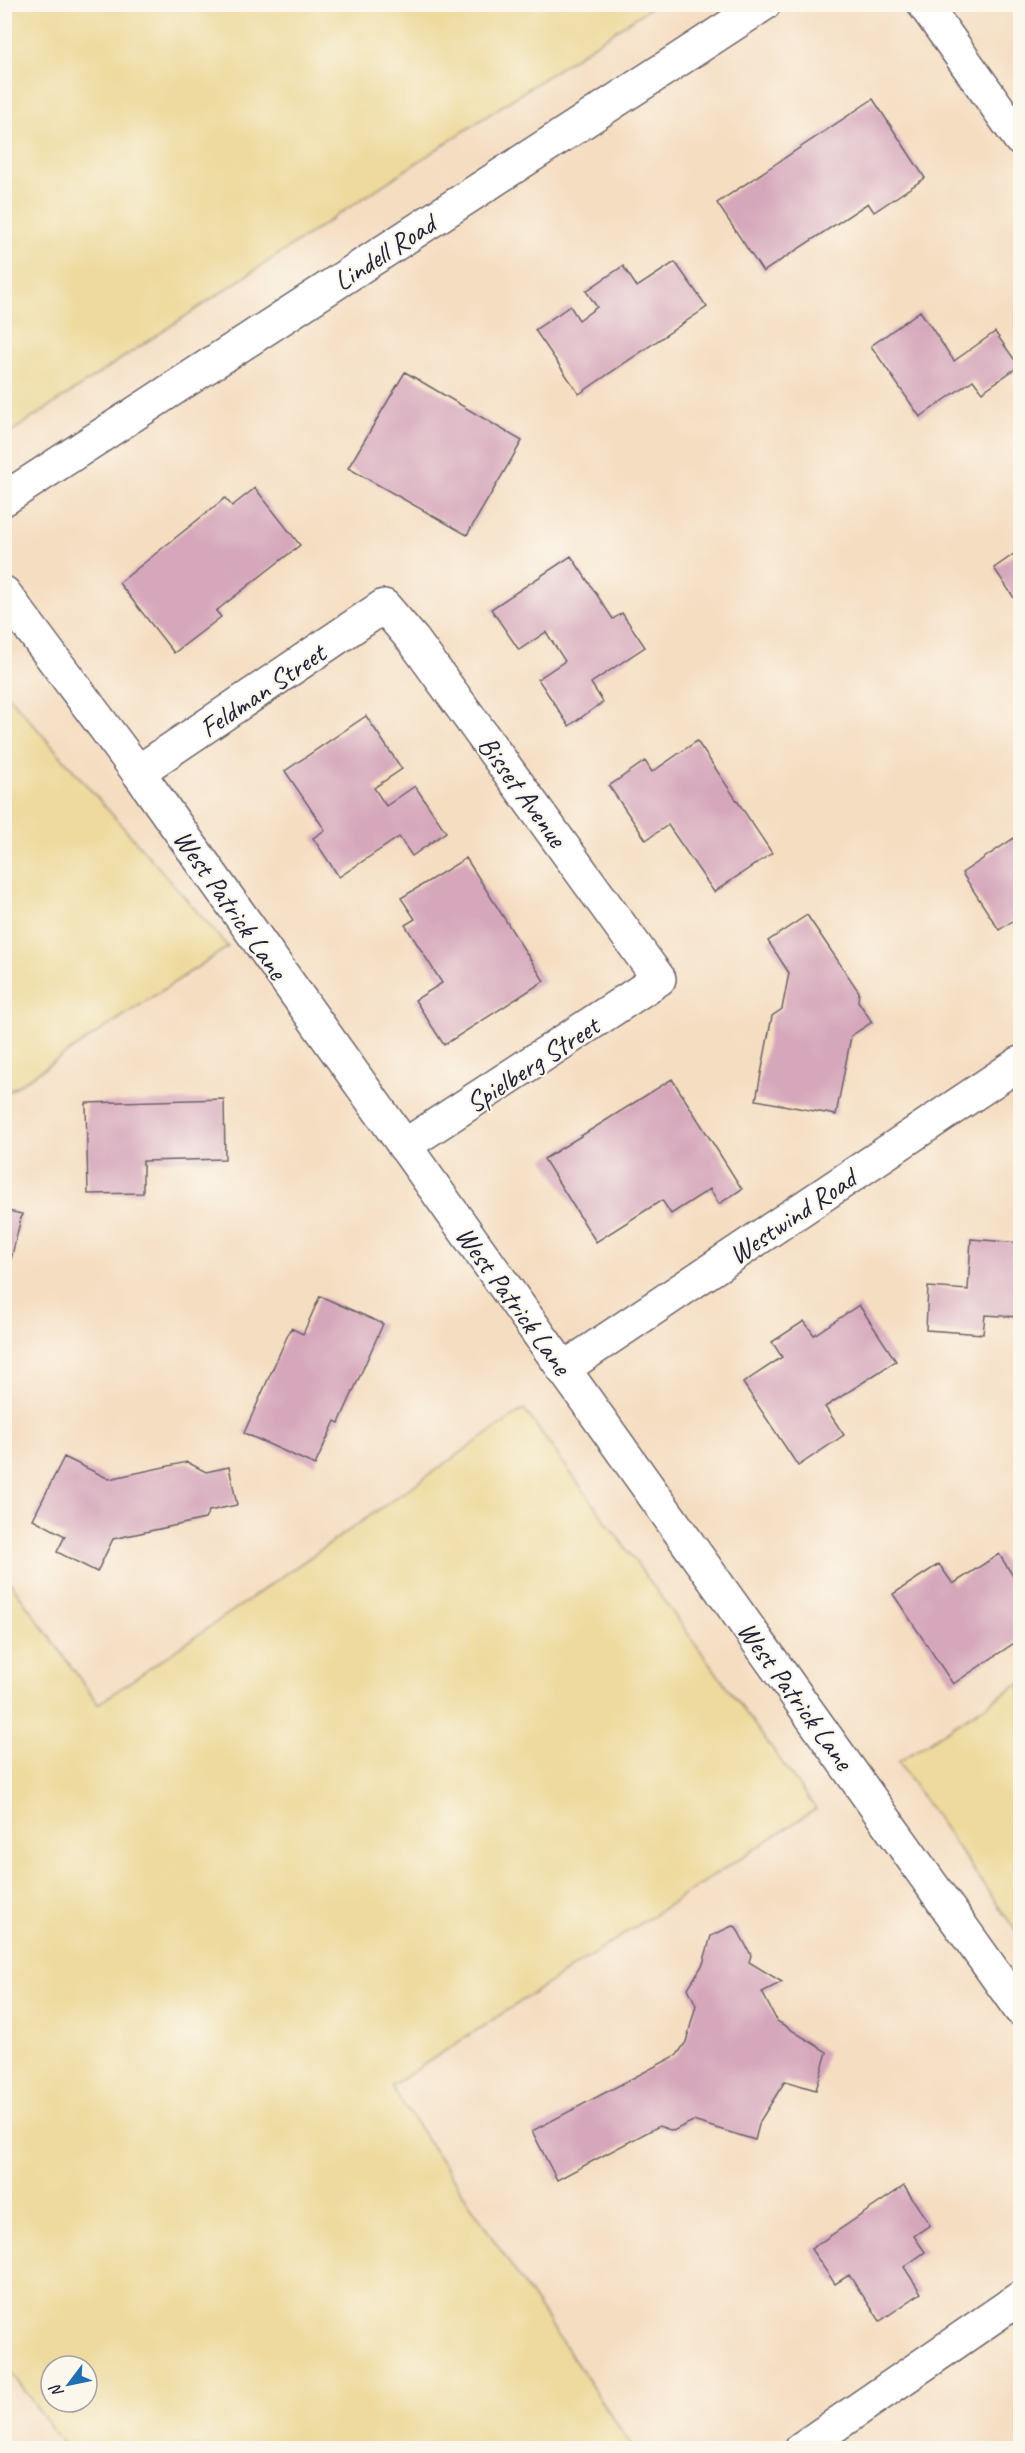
<svg xmlns="http://www.w3.org/2000/svg" width="1025" height="2453" viewBox="0 0 1025 2453" font-family="Caveat,sans-serif">
<style>
.sand{fill:#eeda9e;stroke:#887e6c;stroke-width:1.5;fill-rule:evenodd}
.building{fill:#d6a7bb}
.lines{fill:none;stroke-linecap:round;stroke-linejoin:round}
.street-casing{stroke:#6c636a;stroke-width:36}
.secondary-casing{stroke:#6c636a;stroke-width:36}
.street{stroke:#fff;stroke-width:33}
.secondary{stroke:#fff;stroke-width:33}
.labels{text-anchor:middle;stroke-width:4.5;stroke-linejoin:round;paint-order:stroke}
.street-label{font-size:28px;fill:#22223b;stroke:#fbf7ec}
</style>
<rect width="100%" height="100%" fill="#fbf7ec"/>
<filter id="ink" filterUnits="userSpaceOnUse"><feTurbulence type="fractalNoise" baseFrequency=".0167" numOctaves="2"/><feDisplacementMap in="SourceGraphic" scale="12" xChannelSelector="R" yChannelSelector="G"/><feConvolveMatrix kernelMatrix="1 2 1 2 8 2 1 2 1" color-interpolation-filters="sRGB"/></filter>
<filter id="wash" filterUnits="userSpaceOnUse"><feTurbulence type="fractalNoise" baseFrequency=".008" numOctaves="4" result="noise"/><feDisplacementMap in="SourceGraphic" scale="24" xChannelSelector="R" yChannelSelector="G"/><feGaussianBlur stdDeviation="1.35" result="paint"/><feColorMatrix in="noise" values="0 0 0 0 0 0 0 0 0 0 0 0 0 0 0 0 0 1.4 0 .05"/><feComposite in="paint" operator="in"/></filter>
<g filter="url(#wash)">
<rect width="100%" height="100%" fill="#f5ddc1"/>
<path class="sand" d="M5,4H654V5L5,436Z
M5,692L228,947L5,1094H4Z
M524,1409L816,1809L391,2086L633,2448H66L5,2364V1575L98,1704ZM51,2366H87V2402H51Z
M1020,1683V1937L898,1762Z"/>
<g id="blocks">
<path class="building" d="M873,99L925,178L874,212L868,203L763,272L717,203Z
M675,262L707,307L579,394L535,330L570,306L579,320L597,307L586,291L623,266L637,287Z
M920,311L954,361L995,332L1019,366L982,392L973,380L920,417L871,346Z
M405,372L522,441L467,535L348,468Z
M255,488L300,545L216,611L221,617L174,653L119,583L225,498L232,506Z
M1020,550V607L994,568Z
M571,556L613,619L622,613L645,647L591,683L603,702L569,726L538,679L565,661L546,632L519,650L491,609Z
M366,716L402,769L374,788L386,806L415,786L446,832L412,856L399,837L339,877L313,838L325,830L285,771Z
M697,741L772,853L714,892L668,825L646,840L609,786L645,761L652,772Z
M1020,834V916L999,930L962,873Z
M466,858L544,981L444,1045L415,1000L442,983L405,925L415,919L401,898Z
M807,915L859,992L858,1001L872,1022L851,1036L836,1115L756,1100L772,1016L782,1009L789,973L768,941Z
M672,1079L742,1189L719,1204L710,1189L671,1214L662,1200L596,1242L544,1159Z
M224,1099L225,1159L143,1161V1193L88,1194L86,1103Z
M4,1210L22,1214L5,1284H4Z
M971,1239L1020,1243V1317L985,1315L983,1334L926,1330L928,1287L968,1290Z
M320,1296L383,1324L339,1423L335,1421L315,1465L244,1433L291,1328L303,1334Z
M859,1305L896,1361L825,1407L844,1435L798,1466L743,1383L782,1357L772,1342L804,1321L814,1335Z
M64,1457L109,1479L187,1462L206,1472L229,1467L237,1505L209,1511L205,1519L113,1539L97,1572L57,1552L65,1536L33,1519Z
M999,1554L1020,1587V1639L953,1684L893,1594L939,1564L953,1584Z
M732,1926L736,1927L751,1955L749,1962L782,1982L762,1992L777,2021L827,2052L816,2090L785,2081L760,2121L755,2140L693,2121L673,2131L659,2126L557,2180L532,2131L677,2055L686,2042L696,2005L688,1988L703,1964L711,1936Z
M904,2186L930,2225L914,2236L925,2252L904,2267L921,2293L880,2321L849,2275L835,2284L811,2249Z"/>
</g>
</g>
<g filter="url(#ink)">
<use href="#blocks" fill-opacity="0" stroke="#6c636a" stroke-width="1.5"/>
<g class="lines">
<g class="street-casing">
<path id="street" d="M924,4L1020,139
M138,772L384,606L414,641L659,979L404,1146
M563,1369L1020,1063
M802,2448L1020,2298"/>
</g>
<g class="secondary-casing">
<path id="secondary" d="M4,499L764,4
M4,593L138,772L1020,2009"/>
</g>
<use href="#street" class="street"/>
<use href="#secondary" class="secondary"/>
</g>
</g>
<g class="labels">
<g class="street-label">
<text transform="translate(384 252) rotate(-33)" y="10">Lindell Road</text>
<text transform="translate(262 690) rotate(-34)" y="10">Feldman Street</text>
<text transform="translate(523 791) rotate(54)" y="10">Bisset Avenue</text>
<text transform="translate(231 904) rotate(55)" y="10">West Patrick Lane</text>
<text transform="translate(532 1064) rotate(-33)" y="10">Spielberg Street</text>
<text transform="translate(792 1216) rotate(-34)" y="10">Westwind Road</text>
<text transform="translate(514 1300) rotate(54)" y="10">West Patrick Lane</text>
<text transform="translate(796 1695) rotate(54)" y="10">West Patrick Lane</text>
</g>
</g>
<rect width="1025" height="2453" fill="none" stroke="#fbf7ec" stroke-width="24"/>
<g transform="translate(69 2384) rotate(238)"><circle r="28" fill="#fbf7ec" stroke="#a4a2a5" stroke-width="1.5"/>
<path d="M0-4.5L10 22L0 15L-10 22Z" fill="#1f6fb2"/>
<text y="-9" font-size="16" font-weight="bold" text-anchor="middle" fill="#22223b">N</text>
</g>
</svg>
